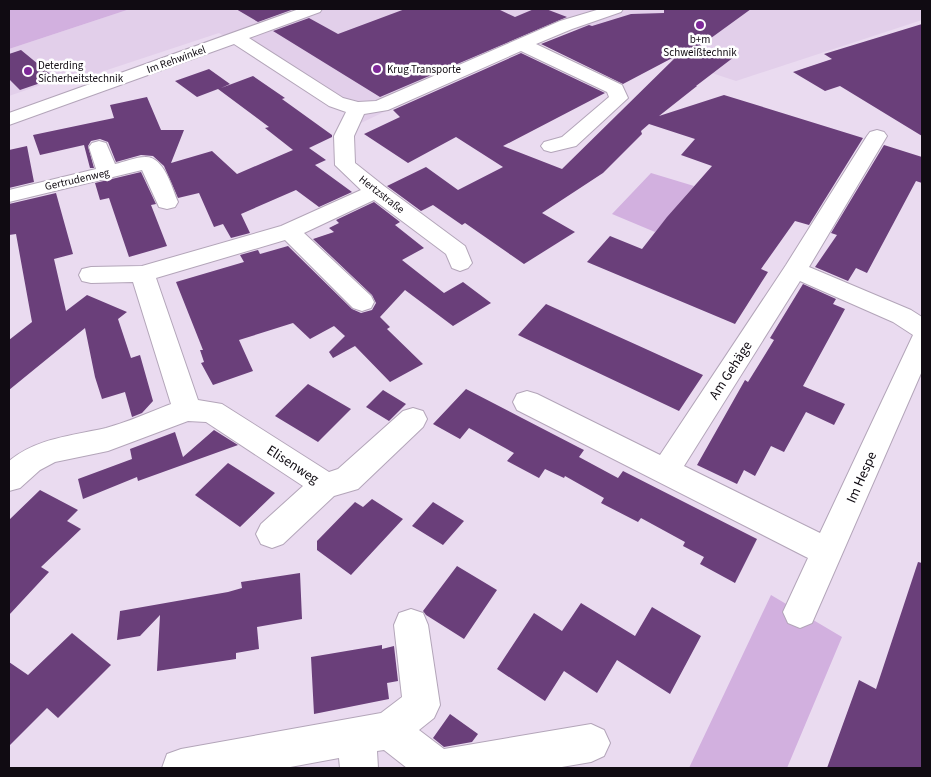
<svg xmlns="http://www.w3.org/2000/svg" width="931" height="777" viewBox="0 0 931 777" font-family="'Source Sans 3',sans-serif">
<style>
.built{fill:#e2cfea}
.green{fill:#d2b0df}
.building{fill:#6a3f7a}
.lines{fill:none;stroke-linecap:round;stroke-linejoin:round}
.minor-casing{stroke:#b3a5b9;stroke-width:2}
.minor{fill:#fff;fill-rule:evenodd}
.poi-dot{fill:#7d2998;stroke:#fff;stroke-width:2}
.labels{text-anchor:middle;stroke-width:5;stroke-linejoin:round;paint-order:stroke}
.far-poi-label{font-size:11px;fill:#100b12;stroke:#fff;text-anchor:start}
.far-street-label{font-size:11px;fill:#100b12;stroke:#fff}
.street-label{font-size:14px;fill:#100b12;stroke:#fff}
</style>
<rect width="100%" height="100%" fill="#eadbf0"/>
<path class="built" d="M130,9H922V20L736,81L566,25L361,123L219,33L95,74L61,78L9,96V49Z"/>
<path class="green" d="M9,9H130L9,49Z
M651,173L694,186L655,232L612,214Z
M771,595L842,637L787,768H689Z"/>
<path class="building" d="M236,9H294L258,22Z
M405,9H498L515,17L534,9H546L567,17L380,97L273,31L309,18L338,34Z
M664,9H751L700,46L734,57L696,86H697L659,116L724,95L863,138L809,225L795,221L761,269L768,272L735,324L587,262L610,236L642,249L667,217L712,166L681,155L695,139L649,124L641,131L642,134L603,173L542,213L575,232L524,264L465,223L462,225L433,205L421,211L387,186L426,167L458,190L503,167L456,137L408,163L364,134L400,117L393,110L521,53L605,93L503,146L562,169L678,55L623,84L541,44L589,25L592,26L631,14L664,13Z
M922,24V136L840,86L825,91L793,72L832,59L824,54Z
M21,50L55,78L20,90L9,79V54Z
M209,69L230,84L221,88L253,76L285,98L282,99L332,135V137L309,148L326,160L315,165L352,192L319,207L296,190L241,214L250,233L231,238L223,224L214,227L199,193L178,198L164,166L153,156L141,155L116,162L108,142L100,139L91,141L88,146L94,168H90L84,145L40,155L33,135L114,118L110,105L147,97L161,130H184L171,163L212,151L237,174L293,150L265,128L269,127L218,89L197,97L175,81Z
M884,145L922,157V183L916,181L867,273L856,268L848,281L815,267L837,235L831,233Z
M27,146L34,182L9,188V150Z
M141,172L156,204L151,205L167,246L129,257L109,198L100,200L95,183Z
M56,193L73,254L54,259L66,311L87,295L127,312L118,319L131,358L140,355L153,401L142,413L132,417L125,392L102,399L95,377L85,328L9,390V340L32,322L16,234L9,235V204Z
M374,202L400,222L395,225L424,248L402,260L444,293L463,282L491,303L453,326L405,290L380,317L390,327L387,329L423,364L390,382L355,346L333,358L329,352L345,336L334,326L310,339L293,323L239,340L253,371L213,385L201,363L204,362L200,350H203L176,282L244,262L240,255L258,250L260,254L288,246L352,309L361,313L372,310L376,303L372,295L313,239L334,232L329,228L339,223L336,220Z
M803,284L836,299L833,304L845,309L803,386L845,404L834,425L806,412L784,452L771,446L755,476L744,470L737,484L697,465L745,380L748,382L774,340L770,338Z
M546,304L637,345L703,375L679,411L518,335Z
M308,384L351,409L318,442L275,416Z
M466,389L578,447L584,450L579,457L618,478L623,471L757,539L735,583L700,564L704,557L683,546L685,542L641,518L638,522L601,503L604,498L565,476L564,478L545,469L539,478L507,461L514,453L469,428L460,439L433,424Z
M383,390L406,404L389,421L366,407Z
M214,430L238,445L138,481L137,477L83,499L78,479L132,459L130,449L175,432L183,457Z
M228,463L275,493L240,527L195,495Z
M40,490L78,510L67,521L81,529L41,567L49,572L9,615V520Z
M372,499L403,519L351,575L317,550V541L355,502L363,507Z
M433,502L464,521L443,545L412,526Z
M918,562L922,563V768H827L859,680L876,689Z
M457,566L497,590L464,639L426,615L423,611Z
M300,573L302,619L257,627L259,649L236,653V659L157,671L160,615L140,636L117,640L120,611L228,592L242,588L241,582Z
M581,603L635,636L652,607L701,636L670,694L617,660L597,693L564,671L545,701L497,669L534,613L562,631Z
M72,633L111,665L58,718L47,708L9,746V662L28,675Z
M382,645V649L394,646L398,681L387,683L389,699L314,714L311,657Z
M450,714L478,734L472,742L444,747L433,738Z"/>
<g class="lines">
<g class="minor-casing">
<path id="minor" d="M299,9H322L320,12L249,38L343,98L358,102L376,101L560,21L600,9H623L621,12L572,29L536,44L622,85L628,98L576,146L551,152L544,150L541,146L544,142L562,137L609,97L607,92L521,51L388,110L364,114L354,136L355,163L384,186L465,246L472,263L468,268L460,271L452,268L446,254L374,200L304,233L371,296L374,302L371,308L362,311L353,308L285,240L156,278L198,400L222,404L329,472L338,469L403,411L413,408L423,411L427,419L423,427L358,489L334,496L283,544L272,548L261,544L256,534L261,524L303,486L206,422L188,421L108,451L55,462L40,470L20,488L9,491V461C37,438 71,436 106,428C128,422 150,412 171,404L133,282L91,283L82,281L79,275L82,269L91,267L142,266L281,226L361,190L335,165L334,136L346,112L329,106L234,44L9,125V113Z
M877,130L884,132L887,136L809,267L911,310L922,317V371L812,623L800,628L788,623L783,612L808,558L517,410L513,402L517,394L527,391L537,394L660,455L786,265L867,136L870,132ZM800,281L893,322L913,335L820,533L684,466Z
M99,141L106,143L115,164C124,162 136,157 145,157C164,156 172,188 178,202L175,207L167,209L159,207L142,170L9,202V190L96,169L89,147L92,143Z
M411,609L423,613L428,625L440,705L434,718L419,730L444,749L591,724L604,730L610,743L604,756L591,762L556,768H407L384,750L377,751L378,768H340L339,758L285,768H162L167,754L181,749L381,713L402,697L394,625L399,613Z"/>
</g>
<use href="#minor" class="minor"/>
</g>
<g class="poi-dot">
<circle cx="700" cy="25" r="5"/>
<circle cx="377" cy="69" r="5"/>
<circle cx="28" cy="71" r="5"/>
</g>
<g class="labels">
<g class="far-poi-label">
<text x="700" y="43" text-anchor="middle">b+m<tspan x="700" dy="13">Schweißtechnik</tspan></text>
<text x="38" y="69">Deterding<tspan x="38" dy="13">Sicherheitstechnik</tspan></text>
<text x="387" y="73">Krug Transporte</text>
</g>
<g class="far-street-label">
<text transform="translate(176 59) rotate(-20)" y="4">Im Rehwinkel</text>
<text transform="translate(77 179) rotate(-13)" y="4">Gertrudenweg</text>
<text transform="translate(382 194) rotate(38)" y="4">Hertzstraße</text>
</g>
<g class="street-label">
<text transform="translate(730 370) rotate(-57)" y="5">Am Gehäge</text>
<text transform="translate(293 464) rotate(33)" y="5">Elisenweg</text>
<text transform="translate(861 477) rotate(-66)" y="5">Im Hespe</text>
</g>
</g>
<rect width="931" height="777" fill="none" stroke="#100b12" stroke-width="20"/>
</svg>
